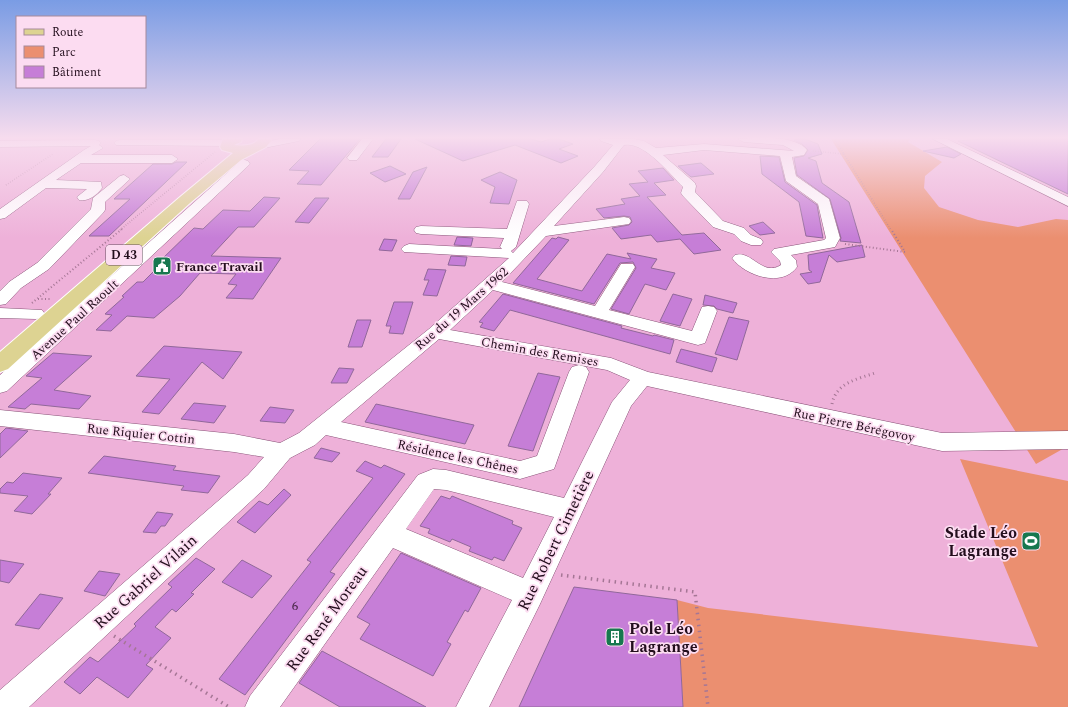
<svg xmlns="http://www.w3.org/2000/svg" width="1068" height="707" viewBox="0 0 1068 707" font-family="Spectral,serif">
<style>
.green{fill:#eb8f70}
.building{fill:#c67ed7;stroke:#91689a}
.lines{fill:none;stroke-linecap:round;stroke-linejoin:round}
.minor-casing{stroke:#895378;stroke-width:1}
.major-casing{stroke:#fff;stroke-width:2}
.path-far3{stroke:#a57695;stroke-width:1.5;stroke-dasharray:0.5 2;stroke-linecap:butt}
.path-far2{stroke:#a57695;stroke-width:2;stroke-dasharray:1 2.5;stroke-linecap:butt}
.path-far1{stroke:#a57695;stroke-width:3;stroke-dasharray:1 3.5;stroke-linecap:butt}
.path{stroke:#a57695;stroke-width:3.5;stroke-dasharray:1.5 4.5;stroke-linecap:butt}
.minor{fill:#fff;fill-rule:evenodd}
.major{fill:#ddd392;fill-rule:evenodd}
.labels{text-anchor:middle;stroke-width:3.5;stroke-linejoin:round;paint-order:stroke}
.shield{fill:#fcdcf1;stroke:#644c5d;stroke-width:1}
.shield-label{font-size:12px;font-weight:bold;fill:#230e1d}
.poi-label{font-size:13px;font-weight:bold;fill:#230e1d;stroke:#fcdcf1;text-anchor:start}
.street-label{font-size:13px;fill:#230e1d;stroke:#fcdcf1}
.near-number-label{font-size:13px;fill:#4c2a4c}
.near-poi-label{font-size:16px;font-weight:bold;fill:#230e1d;stroke:#fcdcf1;text-anchor:end}
.near-street-label{font-size:16px;fill:#230e1d;stroke:#fcdcf1}
</style>
<rect width="100%" height="100%" fill="#eeb1d9"/>
<path class="green" d="M831,139H910L908,142L942,162L925,176L924,188L939,207L978,220L1018,227L1056,219L1068,220V446L1036,464Z
M960,459L1068,481V707H683L677,600L708,608L1038,647Z"/>
<path class="building" d="M320,139H360L321,185L297,184L309,171L289,170Z
M386,139H401L388,157H372Z
M415,139H531L541,142L550,139H559L573,144L559,149L578,156L561,163L515,145L463,161Z
M799,139H805L818,144L822,154L808,158L816,161L822,183L849,202L861,243L840,241L841,238L830,199L797,175L794,158L804,156L808,150L802,144L794,140Z
M983,139H1068V194L958,141Z
M947,147L961,154L954,158L923,151Z
M760,156L779,157L785,182L817,205L823,238L806,236L799,202L762,174Z
M176,162H187L109,236H89L130,199H114L153,164H172Z
M701,163L714,174L691,177L678,166Z
M390,166L406,174L385,182L370,173Z
M427,167L410,199H398L413,172Z
M663,168L674,180L654,183L666,195L647,197L682,235L704,233L721,250L694,254L680,239L657,242L651,235L621,239L612,228L629,225L632,222L630,217L624,216L604,218L596,209L625,204L621,199L640,196L629,184L648,182L638,171Z
M500,172L517,180L509,204L490,203L495,187L481,180Z
M264,197L280,198L254,227H238L211,256L281,258L253,299L226,298L237,285L228,284L236,274L200,273L180,296L154,318L127,316L111,331L96,330L112,315L105,314L124,297L122,296L137,282H143L165,260H161L194,228L203,229L223,210L250,211Z
M315,198H329L309,223L295,222Z
M763,222L775,233L760,235L749,226Z
M457,237L473,238L471,246L454,245Z
M558,237L569,240L537,279L582,291L607,254L631,259L627,253L657,259L651,268L675,273L666,290L645,284L629,314L611,309L636,268L633,262L620,263L594,304L513,283L552,238L556,239Z
M384,239L397,240L392,251L379,250Z
M862,245L865,257L837,262L829,255L820,282L808,284L800,274L812,272L809,270L808,255Z
M451,256L467,257L465,266L448,265Z
M428,269L446,270L437,296L423,295L429,280H424Z
M503,294L622,326L621,328L653,336L654,335L674,340L670,354L510,310L494,331L480,327L483,323L479,322Z
M673,294L692,299L680,326L660,321Z
M705,295L737,303L733,313L717,309L714,306L703,305Z
M394,302H413L403,334L389,333L391,326H386Z
M729,317L749,321L737,360L715,354Z
M357,320H371L362,347H348Z
M164,346L242,352L223,379L202,362L159,414L142,412L170,379L136,376Z
M681,349L717,358L712,372L676,362Z
M53,353L92,356L54,390L91,396L79,409L31,404L25,409L8,407L42,378L26,376Z
M339,368L354,369L347,383H331Z
M538,373L560,377L533,451L508,446Z
M194,403L226,406L214,423L181,419Z
M376,404L474,425L465,444L365,422Z
M270,407L294,410L285,423L260,421Z
M6,428L28,431L0,458V434Z
M321,448L340,453L332,462L314,458Z
M104,456L176,466L173,470L220,476L208,493L181,490L184,486L88,473Z
M365,461L381,468L384,465L405,474L330,572L335,574L245,695L219,679L311,562L307,560L373,478L356,471Z
M23,473L62,478L48,494H51L32,514L14,511L28,496L0,493V489L7,482L13,483Z
M284,489L291,495L255,533L237,522L259,501L268,505Z
M441,496L450,499L452,496L513,521L512,524L522,528L504,561L494,557L492,560L469,551L471,547L452,539L450,542L428,533L430,529L420,526Z
M157,512L173,514L165,526H161L156,533L143,532Z
M401,553L481,588L468,612L465,610L447,642L451,644L433,676L360,639L370,624L357,617Z
M196,558L215,569L191,593L194,594L176,612L172,609L155,627L171,638L146,665L153,669L128,698L97,677L80,694L64,682L90,657L98,662L136,626L134,624L172,587L168,584Z
M0,560L24,564L9,583L0,581Z
M242,560L272,576L252,598L222,582Z
M99,571L120,574L105,596L84,591Z
M574,587L677,600L683,707H519Z
M40,594L63,598L39,629L15,625Z
M322,651L426,707H340L299,683Z"/>
<g class="lines">
<g class="minor-casing">
<path id="minor" d="M280,139H301L299,141L259,149L253,146L255,144Z
M362,139H373L357,160H349L347,158Z
M600,139H634L644,141L656,148L704,144L794,151L783,145L744,142L738,139C755,137 796,135 807,150L804,155L792,157L796,176L829,199L840,238L835,247L791,255L796,260L797,267C782,288 745,276 732,258L735,255C752,250 762,277 781,265L780,261L771,252L774,249L824,240L826,238L818,204L786,181L780,156L704,150L663,155L695,183L696,186L695,192L723,221L744,228L751,235L761,239L763,242L761,245H751L741,241L734,234L713,227L683,196L681,193L683,187C670,174 644,141 624,145L603,172L554,226L624,217L629,218L631,221L629,224L546,236L502,282L595,306L621,264H633L635,267L609,310L692,331L702,307L708,306L714,307L717,311L705,343L698,345L493,290L450,330L611,358L648,372L942,433L1068,431V449L942,451L647,386L631,406L540,604L489,707H456L512,600L393,548L280,707H245L250,696L418,475L433,469L446,470L564,498L612,402L630,380L607,370L439,339L341,422L520,461L537,456L569,372L572,367L579,365L586,367L589,372L554,469L520,479L326,435L315,445L290,458L264,489L29,707H0V690L248,475L264,457L234,452L0,426V410L234,434L280,443L299,433L429,329L509,258L404,252L401,249L404,246L409,244L502,249L500,247L504,238L421,234L416,233L414,230L416,227L421,226L507,229L517,201H527L529,204L516,247L511,251L513,253L595,166L613,145L601,141ZM434,489L446,490L554,517L523,578L406,529Z
M933,139H947L1068,197V206Z
M95,140L99,141L101,143L99,145L103,148L91,155H172L178,159L172,163H81L56,180L101,182L102,188C97,195 88,202 79,200L77,197L87,189L46,188L5,218L0,219V209L84,150L91,146L0,147V141Z
M120,140H228L234,143L228,146L116,145L114,143L116,141Z
M232,156L248,161L250,164L7,391L0,393V375L236,165L226,160Z
M124,175L130,179L105,202V210L103,213L49,269L21,288L6,304L0,305V291L9,282L37,263L91,209L93,198L120,176Z
M0,308L42,310L45,314L42,318L36,319L0,318Z"/>
</g>
<g class="major-casing">
<path id="major" d="M223,139H242L241,142L234,145C242,146 255,146 258,139H270L271,141L266,147L241,160L190,203L8,369L0,372V352L180,197L233,153L222,150L220,147Z"/>
</g>
<path class="path-far3" d="M813,151L844,154L835,139
M844,154L891,230
M6,185L53,154
M120,230L215,152"/>
<path class="path-far2" d="M845,244L905,252L891,229
M38,299H51
M32,303L122,229"/>
<path class="path-far1" d="M832,404C836,383 857,379 875,373"/>
<path class="path" d="M561,575L695,592L708,707
M114,636L229,707"/>
<use href="#minor" class="minor"/>
<use href="#major" class="major"/>
</g>
<linearGradient id="sky" x2="0" y2="1"><stop stop-color="#7a9ce4"/><stop offset="0.58" stop-color="#f7dcee"/><stop offset="1" stop-color="#f7dcee" stop-opacity="0"/></linearGradient>
<rect width="1068" height="238" fill="url(#sky)"/>
<defs>
<g id="civic-square" transform="scale(1)"><rect x="-9" y="-9" width="18" height="18" rx="4" fill="#17784f" stroke="#fcdcf1"/><path d="M-.6-6.5H3V-4.5H.6V-3L4-1V1h2V6H-6V1h2V-1L-.6-3ZM-1.2 2.5V6h2.4V2.5Z" fill="#fff"/></g>
<g id="stadium-square" transform="scale(1)"><rect x="-9" y="-9" width="18" height="18" rx="4" fill="#17784f" stroke="#fcdcf1"/><path d="M0-5a6.5 5 0 1 0 0 10a6.5 5 0 1 0 0-10ZM-3.5-1.8h7v3.6h-7Z" fill="#fff"/></g>
<g id="building-square" transform="scale(1)"><rect x="-9" y="-9" width="18" height="18" rx="4" fill="#17784f" stroke="#fcdcf1"/><path d="M-4-6H4V6H1V3H-1V6H-4ZM-2.5-4.3h1.7v1.8h-1.7ZM.8-4.3h1.7v1.8H.8ZM-2.5-1h1.7V.8h-1.7ZM.8-1h1.7V.8H.8Z" fill="#fff"/></g>
</defs>
<g fill-rule="evenodd">
<use href="#civic-square" x="162" y="266"/>
<use href="#stadium-square" x="1031" y="541"/>
<use href="#building-square" x="615" y="637"/>
</g>
<g class="labels">
<rect class="shield" x="106" y="245" width="36" height="20" rx="3"/>
<g class="shield-label">
<text x="124" y="259">D 43</text>
</g>
<g class="poi-label">
<text x="176" y="271">France Travail</text>
</g>
<g class="street-label">
<text transform="translate(461 308) rotate(-41)" y="5">Rue du 19 Mars 1962</text>
<text transform="translate(74 319) rotate(-42)" y="5">Avenue Paul Raoult</text>
<text transform="translate(540 351) rotate(10)" y="5">Chemin des Remises</text>
<text transform="translate(854 424) rotate(12)" y="5">Rue Pierre Bérégovoy</text>
<text transform="translate(141 433) rotate(6)" y="5">Rue Riquier Cottin</text>
<text transform="translate(458 456) rotate(12)" y="5">Résidence les Chênes</text>
</g>
<g class="near-number-label">
<text x="295" y="610">6</text>
</g>
<g class="near-poi-label">
<text x="1017" y="538">Stade Léo<tspan x="1017" dy="18">Lagrange</tspan></text>
<text x="629" y="634" text-anchor="start">Pole Léo<tspan x="629" dy="18">Lagrange</tspan></text>
</g>
<g class="near-street-label">
<text transform="translate(555 540) rotate(-64)" y="6">Rue Robert Cimetière</text>
<text transform="translate(145 581) rotate(-42)" y="6">Rue Gabriel Vilain</text>
<text transform="translate(326 618) rotate(-54)" y="6">Rue René Moreau</text>
</g>
</g>
<rect x="16" y="16" width="130" height="72" fill="#fcdcf1" stroke="#a58a9c"/>
<rect x="24" y="29" width="20" height="6" fill="#ddd392" stroke="#a58a9c"/>
<text x="52" y="36" font-size="12" fill="#230e1d">Route</text>
<rect x="24" y="46" width="20" height="12" fill="#eb8f70" stroke="#a58a9c"/>
<text x="52" y="56" font-size="12" fill="#230e1d">Parc</text>
<rect x="24" y="66" width="20" height="12" fill="#c67ed7" stroke="#a58a9c"/>
<text x="52" y="76" font-size="12" fill="#230e1d">Bâtiment</text>
</svg>
